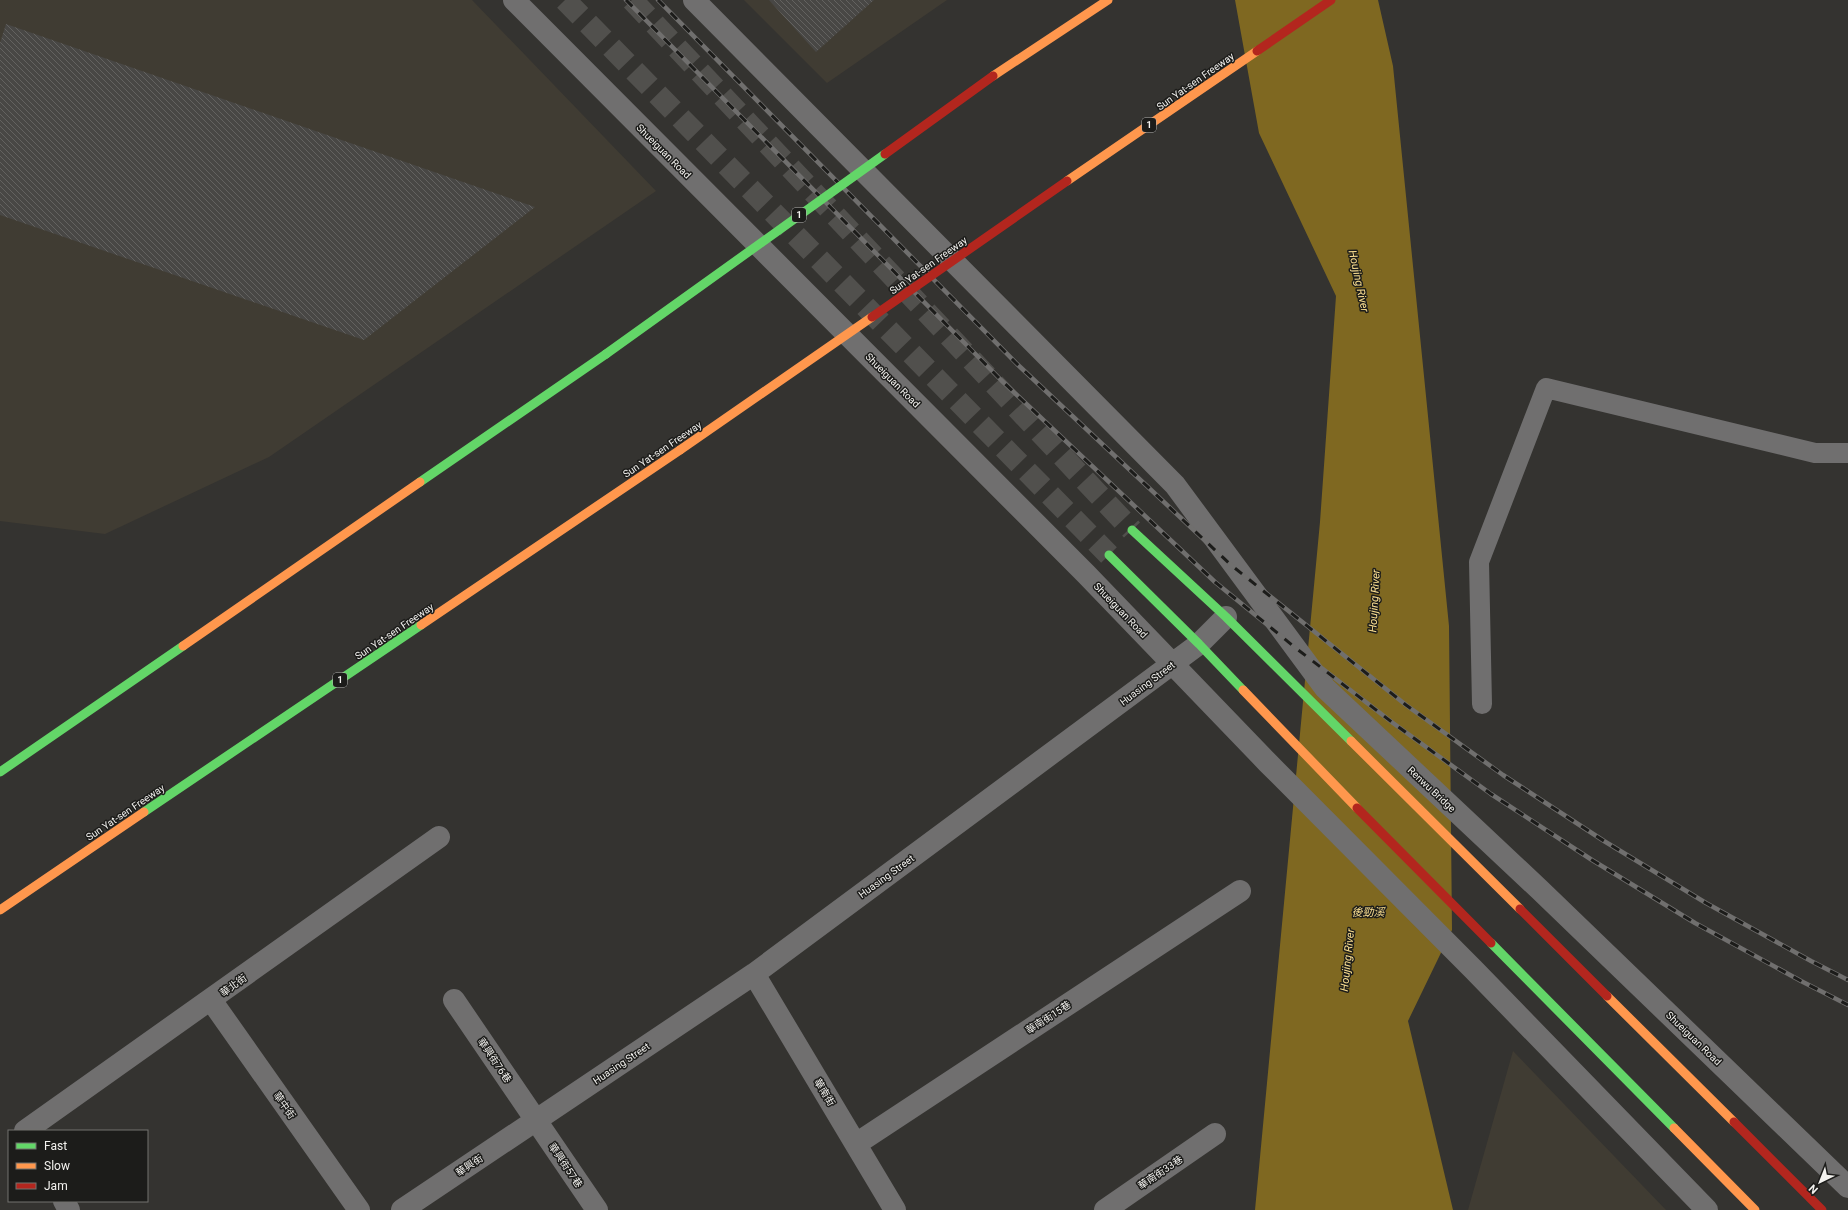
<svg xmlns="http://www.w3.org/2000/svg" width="1848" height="1210" viewBox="0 0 1848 1210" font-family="Roboto,'Noto Sans TC',sans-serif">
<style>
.built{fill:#403c33}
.water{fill:#7f6821}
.building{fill:url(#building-back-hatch)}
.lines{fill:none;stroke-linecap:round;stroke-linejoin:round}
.secondary-tunnel{stroke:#51504d;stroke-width:22;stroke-dasharray:22 11;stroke-linecap:butt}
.lane{stroke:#706f6f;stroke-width:20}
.street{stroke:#706f6f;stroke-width:22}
.fast{stroke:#63d668;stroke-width:9}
.slow{stroke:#ff974d;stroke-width:9}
.jam{stroke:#b3261e;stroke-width:9}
.rail-casing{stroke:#706f6e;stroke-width:4.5}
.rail{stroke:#1c1c1a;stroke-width:3;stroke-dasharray:9;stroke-linecap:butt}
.fast-bridge{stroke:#63d668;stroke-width:9}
.slow-bridge{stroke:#ff974d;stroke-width:9}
.jam-bridge{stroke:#b3261e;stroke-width:9}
.labels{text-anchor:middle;stroke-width:3;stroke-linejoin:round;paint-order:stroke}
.shield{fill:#1c1c1a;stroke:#b2b2af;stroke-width:1}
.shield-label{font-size:9px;font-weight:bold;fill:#f3f2ef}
.street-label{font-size:10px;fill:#f3f2ef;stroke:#1c1c1a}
.water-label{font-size:11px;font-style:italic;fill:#fde192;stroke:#1c1c1a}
</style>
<defs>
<pattern id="building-back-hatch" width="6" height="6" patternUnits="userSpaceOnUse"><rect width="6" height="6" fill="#484745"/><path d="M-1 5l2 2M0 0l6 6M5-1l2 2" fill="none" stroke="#636260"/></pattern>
</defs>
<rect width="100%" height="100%" fill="#343330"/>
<path class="built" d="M0,0H472L656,191L269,457L105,534L0,521Z
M744,0H947L827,83Z
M1513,1051L1666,1210H1468Z"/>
<path class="water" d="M1235,0H1378L1393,66L1449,626L1452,930L1408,1021L1453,1210H1255L1320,522L1336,296L1259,133Z"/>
<path class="building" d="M769,0H874L816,52Z
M6,24L535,207L364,340L0,215V43Z"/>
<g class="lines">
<path class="secondary-tunnel" d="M565,0L1109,555
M632,0L1132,530"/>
<path class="lane" d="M1482,704L1479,562L1546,388L1815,453H1848"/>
<path class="street" d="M514,0L1086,574L1268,763L1473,969L1707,1210
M694,0L1175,485L1325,688L1539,889L1848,1187
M754,974L895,1210
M211,1000L359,1210
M454,1000L597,1210
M25,1131L439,837
M856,1144L1240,891
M64,1201L69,1210
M402,1210L754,974L1172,664L1199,644L1226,617
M1105,1210L1215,1134"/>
<path class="fast" d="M420,482L606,354
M1132,530L1226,617L1351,741
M1109,555L1199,644L1243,690
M0,772L183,646
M144,812L421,625
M1491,943L1674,1128"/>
<path class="slow" d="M993,76L1108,0
M1067,181L1257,51
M421,625L680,450
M183,646L420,482
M1243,690L1357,808
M1351,741L1520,909
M0,910L144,812
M1607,996L1734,1122
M1674,1128L1755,1210"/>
<path class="jam" d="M1257,51L1331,0
M1357,808L1491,943
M1520,909L1607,996
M1734,1122L1822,1210"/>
<g class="rail-casing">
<path id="rail" d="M626,0L1001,380L1215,582L1297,649L1393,723L1491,794L1592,860L1695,923L1801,981L1848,1005
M658,0L1017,364L1231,565L1406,705L1503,775L1604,841L1706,903L1811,961L1848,980"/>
</g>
<use href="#rail" class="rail"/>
<path class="fast-bridge" d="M606,354L885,154"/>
<path class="slow-bridge" d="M680,450L872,317"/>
<path class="jam-bridge" d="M885,154L993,76
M872,317L1067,181"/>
</g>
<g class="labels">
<g class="shield">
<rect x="1142" y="118" width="14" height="14" rx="3"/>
<rect x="792" y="208" width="14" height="14" rx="3"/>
<rect x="333" y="673" width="14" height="14" rx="3"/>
</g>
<g class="shield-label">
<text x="1149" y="128">1</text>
<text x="799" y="218">1</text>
<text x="340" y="683">1</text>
</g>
<g class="street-label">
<text transform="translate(1195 81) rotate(-35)" y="4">Sun Yat-sen Freeway</text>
<text transform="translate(664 151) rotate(45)" y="4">Shueiguan Road</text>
<text transform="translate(928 265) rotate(-35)" y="4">Sun Yat-sen Freeway</text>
<text transform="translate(893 380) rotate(45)" y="4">Shueiguan Road</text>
<text transform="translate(662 449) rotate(-34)" y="4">Sun Yat-sen Freeway</text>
<text transform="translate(1121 610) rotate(46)" y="4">Shueiguan Road</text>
<text transform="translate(394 631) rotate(-34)" y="4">Sun Yat-sen Freeway</text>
<text transform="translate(1147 683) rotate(-37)" y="4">Huasing Street</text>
<text transform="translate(1432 789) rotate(43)" y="4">Renwu Bridge</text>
<text transform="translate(125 812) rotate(-34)" y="4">Sun Yat-sen Freeway</text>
<text transform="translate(886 876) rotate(-36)" y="4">Huasing Street</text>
<text transform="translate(233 985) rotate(-36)" y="4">華北街</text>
<text transform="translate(1048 1017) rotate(-33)" y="4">華南街15巷</text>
<text transform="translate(1694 1038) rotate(44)" y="4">Shueiguan Road</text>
<text transform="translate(495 1060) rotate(56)" y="4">華興街76巷</text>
<text transform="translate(621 1063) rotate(-34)" y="4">Huasing Street</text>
<text transform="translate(825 1092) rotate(59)" y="4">華南街</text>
<text transform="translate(285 1105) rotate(55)" y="4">華中街</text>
<text transform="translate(469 1165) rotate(-34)" y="4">華興街</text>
<text transform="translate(566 1165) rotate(56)" y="4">華興街57巷</text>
<text transform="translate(1160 1172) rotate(-34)" y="4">華南街33巷</text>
</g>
<g class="water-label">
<text transform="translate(1359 281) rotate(78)" y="4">Houjing River</text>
<text transform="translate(1374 601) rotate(-87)" y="4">Houjing River</text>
<text x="1368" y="916">後勁溪</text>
<text transform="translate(1347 960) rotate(-84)" y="4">Houjing River</text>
</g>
</g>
<rect x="8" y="1130" width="140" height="72" fill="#1c1c1a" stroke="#72726f"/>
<rect x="16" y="1143" width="20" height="6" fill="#63d668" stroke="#72726f"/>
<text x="44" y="1150" font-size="12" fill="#f3f2ef">Fast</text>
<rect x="16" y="1163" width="20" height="6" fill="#ff974d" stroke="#72726f"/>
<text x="44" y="1170" font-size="12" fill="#f3f2ef">Slow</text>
<rect x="16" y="1183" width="20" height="6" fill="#b3261e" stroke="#72726f"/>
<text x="44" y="1190" font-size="12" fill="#f3f2ef">Jam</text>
<g transform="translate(1820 1182) rotate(223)" stroke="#1c1c1a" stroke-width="3" paint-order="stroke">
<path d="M0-3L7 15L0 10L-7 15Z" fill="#f3f2ef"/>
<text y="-6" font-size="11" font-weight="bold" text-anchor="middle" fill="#f3f2ef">N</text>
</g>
</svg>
